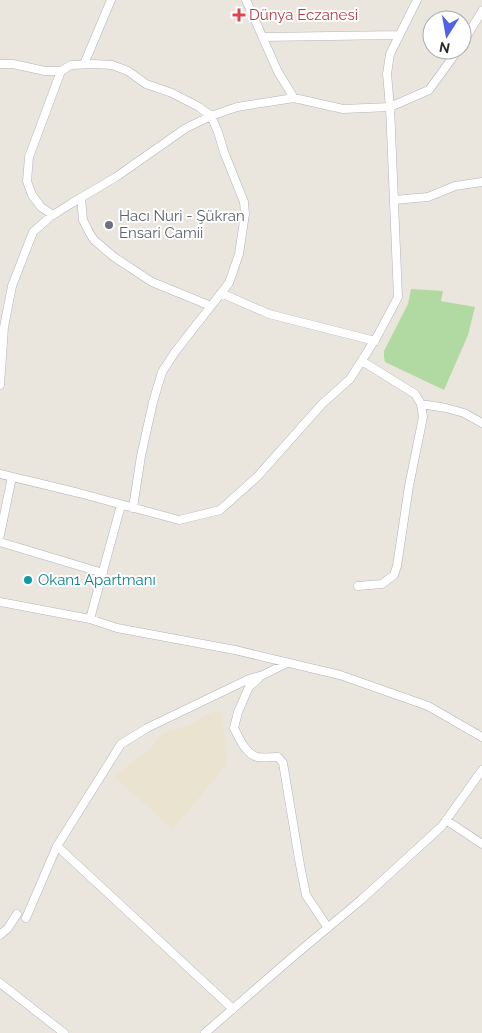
<svg xmlns="http://www.w3.org/2000/svg" width="482" height="1033" viewBox="0 0 482 1033" font-family="Raleway,sans-serif">
<style>
.education{fill:#eae3d0}
.green{fill:#b0daa1}
.lines{fill:none;stroke-linecap:round;stroke-linejoin:round}
.minor-casing{stroke:#b2b3bc;stroke-width:9}
.minor{stroke:#fff;stroke-width:8}
.health-dot{fill:#e0444e;stroke:#fff;stroke-width:2}
.worship-dot{fill:#6b7280;stroke:#fff;stroke-width:2}
.culture-dot{fill:#0f9aa8;stroke:#fff;stroke-width:2}
.labels{text-anchor:middle;stroke-width:4;stroke-linejoin:round;paint-order:stroke}
.health-label{font-size:15px;fill:#be3a42;stroke:#fff;text-anchor:start}
.worship-label{font-size:15px;fill:#5b616d;stroke:#fff;text-anchor:start}
.culture-label{font-size:15px;fill:#0d838f;stroke:#fff;text-anchor:start}
</style>
<rect width="100%" height="100%" fill="#eae6de"/>
<path class="education" d="M216,710L221,714L225,736L227,764L173,829L114,777L150,749L162,734L188,726Z"/>
<path class="green" d="M411,289L443,291L441,301L475,307L468,335L444,390L385,362L384,357V351L408,304Z"/>
<g class="lines">
<g class="minor-casing">
<path id="minor" d="M246,0L278,72L294,98L343,109L390,107L429,90L458,50
M263,37L399,35
M462,44L482,11
M0,64H13L45,71H61L71,65L94,64L112,65L128,71L146,84L172,93L199,107L211,116L218,132L224,152L244,202L245,214L239,254L229,283L175,352L162,372L153,402L141,456L133,508
M84,64L111,0
M81,198L83,220L89,232L94,240L114,257L152,282L211,306
M394,200L428,197L455,186L482,182
M53,215L41,207L32,195L27,181L29,157L61,71
M221,293L269,314L375,341
M0,385L4,327L12,286L33,232L50,217L72,203L116,177L186,128L211,116L237,107L294,98
M421,404L446,408L464,413L482,423
M0,474L79,493L179,520L220,510L257,477L322,404L350,379L378,335L398,297L390,107L387,74L390,54L417,0
M0,535L12,477
M0,542L103,573
M358,586L382,584L394,575L397,566L409,486L423,417L421,404L415,394L362,361
M0,602L90,619L117,628L235,650L340,675L428,706L482,737
M90,619L121,505
M259,678L249,687L238,712L234,728C239,738 245,753 257,757C263,758 271,757 278,757L283,763L300,865L306,895L328,928
M446,820L482,844
M57,846L233,1009
M26,918L57,846L121,744L147,728L249,679L263,675L287,663
M0,935L8,928L17,914
M0,983L64,1033
M205,1033L295,955L361,900L442,826L482,770"/>
</g>
<use href="#minor" class="minor"/>
</g>
<path class="health-dot" d="M236.5 7.5h5v5h5v5h-5v5h-5v-5h-5v-5h5z"/>
<circle class="worship-dot" cx="109" cy="225" r="5"/>
<circle class="culture-dot" cx="28" cy="580" r="5"/>
<g class="labels">
<g class="health-label">
<text x="249" y="20">Dünya Eczanesi</text>
</g>
<g class="worship-label">
<text x="119" y="221">Hacı Nuri - Şükran<tspan x="119" dy="17">Ensari Camii</tspan></text>
</g>
<g class="culture-label">
<text x="38" y="585">Okan1 Apartmanı</text>
</g>
</g>
<g transform="translate(447 35) rotate(191)"><circle r="24" fill="#ffffff" stroke="#aaaaaa"/>
<path d="M0-4L9 19L0 12L-9 19Z" fill="#5262e4"/>
<text y="-8" font-size="14" font-weight="bold" text-anchor="middle" fill="#2a2a2a">N</text>
</g>
</svg>
